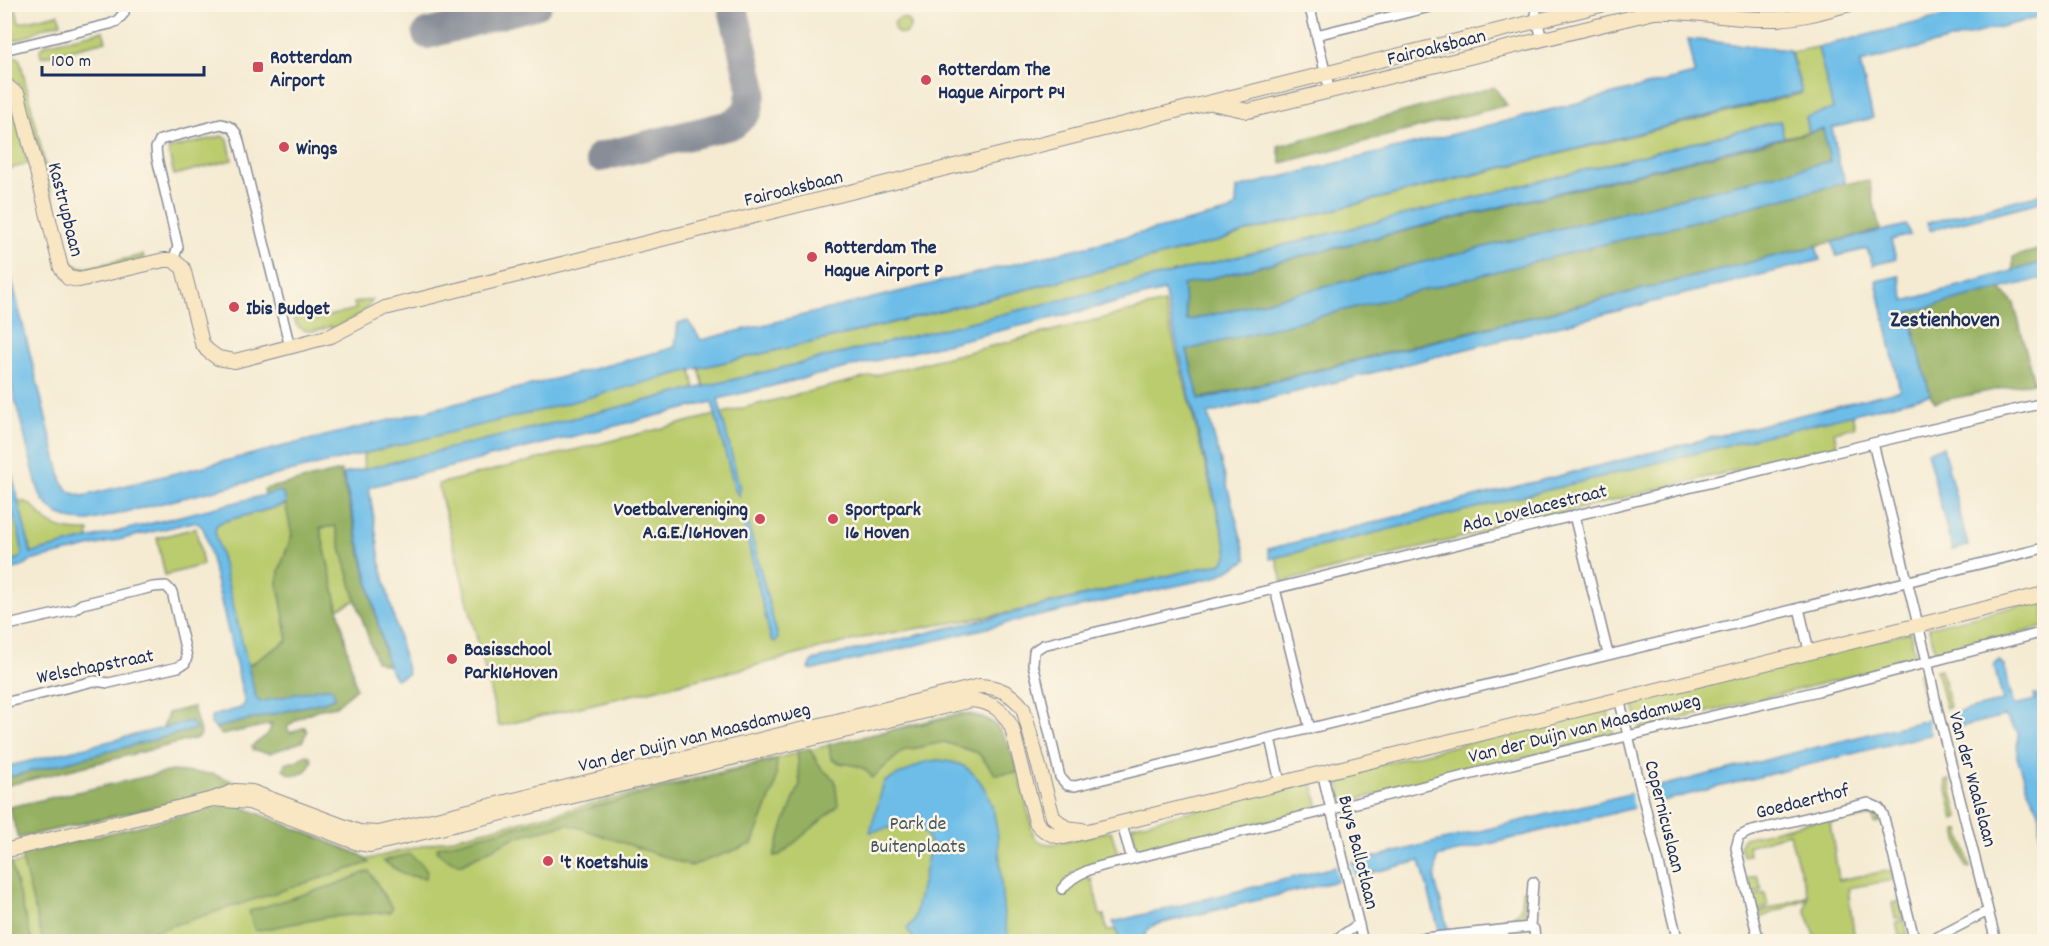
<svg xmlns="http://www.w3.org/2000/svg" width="2049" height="946" viewBox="0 0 2049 946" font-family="Dekko,sans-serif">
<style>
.green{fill:#bbcc6e;stroke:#6b7e66;stroke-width:1.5}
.forest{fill:#94b061;stroke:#587060;stroke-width:1.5}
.water{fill:#6dbde8;stroke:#4476a3;stroke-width:1.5}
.pier{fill:#f5ebd3}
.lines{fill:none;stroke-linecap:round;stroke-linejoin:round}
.taxiway{stroke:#888d98;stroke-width:30}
.street-casing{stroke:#888d98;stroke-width:12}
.secondary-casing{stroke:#888d98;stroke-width:16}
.street{stroke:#fff;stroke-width:9}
.secondary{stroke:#f9e7c3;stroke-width:14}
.poi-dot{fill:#d1495b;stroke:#fcf5e5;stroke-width:2}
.labels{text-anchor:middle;stroke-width:5;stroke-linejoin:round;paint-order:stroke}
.street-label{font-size:20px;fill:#1b2f5e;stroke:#fcf5e5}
.poi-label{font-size:20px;font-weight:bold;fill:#1b2f5e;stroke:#fcf5e5;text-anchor:start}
.park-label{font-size:20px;fill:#435662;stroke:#fcf5e5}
.quarter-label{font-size:22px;font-weight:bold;fill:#1b2f5e;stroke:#fcf5e5}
</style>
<rect width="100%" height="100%" fill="#fcf5e5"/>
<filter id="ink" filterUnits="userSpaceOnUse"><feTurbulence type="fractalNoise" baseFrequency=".0167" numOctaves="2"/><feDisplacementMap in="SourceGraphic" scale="12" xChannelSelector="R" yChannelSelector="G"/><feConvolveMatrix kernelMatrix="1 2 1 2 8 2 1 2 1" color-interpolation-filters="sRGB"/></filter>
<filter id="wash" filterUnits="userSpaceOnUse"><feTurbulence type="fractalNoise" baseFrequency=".008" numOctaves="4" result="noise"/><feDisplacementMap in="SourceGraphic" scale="24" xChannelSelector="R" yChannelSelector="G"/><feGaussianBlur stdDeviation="1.35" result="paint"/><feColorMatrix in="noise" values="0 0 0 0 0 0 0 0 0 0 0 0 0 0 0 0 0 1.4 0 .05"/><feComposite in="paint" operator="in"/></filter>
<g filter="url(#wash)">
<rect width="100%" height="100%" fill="#f5ebd3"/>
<path class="green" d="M5,4L15,5L19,23L58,14L61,23C56,24 51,25 46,27C31,32 21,44 5,39Z
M894 26a8 8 0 1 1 16 0a8 8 0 1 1-16 0Z
M103,31L106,41L41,57L40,49L46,44Z
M1818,47L1834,109L1806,117L1809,132L1784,137L1780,121L1152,278L704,387L699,368L827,339L1220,241L1249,231L1800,94L1802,92L1791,52Z
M12,56L17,57L20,60L67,257L76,266L87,268L143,255L144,259L98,270V269C82,273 71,268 64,253L20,85L5,72L4,59Z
M5,95L11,100L28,164L5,170Z
M222,136L228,139L232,160L174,175L168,149Z
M373,299C366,315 347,321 332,329L331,326C316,332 299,336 293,317L314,313L316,319L356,309L354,303Z
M1164,303L1228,554L1222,563L1013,612L862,638L738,670L499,726L438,484Z
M691,370L695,389L364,470L363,454Z
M1852,413L1855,427L1834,432L1837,445L1282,582L1276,557Z
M7,498C14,517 22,536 22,556L18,559L5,562L4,499Z
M17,500C39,505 32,509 47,521C60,531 74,531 89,531L88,540L31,553Z
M286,501L292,535L279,571L278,584L288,640L248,666L215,532L216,526L221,522L281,506Z
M335,526L356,600L338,609L320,528Z
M196,528L203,565L165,575L157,538Z
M2044,600V627L1936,655L1929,627Z
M1910,632L1916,660L1640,729L1633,701Z
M1941,669L1950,707L1946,708L1936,670Z
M1922,673L1932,711L1927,712L1918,674Z
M1607,708L1614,735L1339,804L1337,793L1341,791L1340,785L1335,786L1333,776Z
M959,713C1003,714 1004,736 1014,773L1019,772L1034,837C1040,843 1045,844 1053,844L1111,831L1119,857L1085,866L1089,880L1092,879L1100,915H1104L1107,931L1115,929L1120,941H5L4,866L237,813L357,862Z
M2044,736V784L2038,753Z
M1949,780L1958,817L1954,819L1945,781Z
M1312,781L1319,808L1139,853L1131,826Z
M1873,807L1878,811L1881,822L1874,823L1873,816L1830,823L1839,880L1891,870L1894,880L1848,888L1855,941H1817L1805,909L1808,898L1758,919L1757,913L1808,896L1789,833L1748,846L1749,855L1743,856L1740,845L1744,838L1859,810L1860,813L1863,812V809Z
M1960,830L1970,868H1966L1956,831Z
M1757,875L1762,890L1752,894L1748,878Z
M1522,890L1526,892L1525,918L1519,923L1503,924L1502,919C1524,915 1520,911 1522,890Z
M1765,893L1768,906L1756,911L1753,896Z
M1900,901L1904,917L1895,918L1892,903Z
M1904,919L1908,935L1899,936L1896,922Z
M1522,932L1530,935L1532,941H1512L1511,935Z
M1495,937L1502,941L1451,942L1450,940Z"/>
<path class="forest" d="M1494,87L1507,105L1281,163L1278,146Z
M1823,129L1830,161L1187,321L1183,285Z
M1869,181L1880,230L1199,399L1187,350L1844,183Z
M2044,248V262L2022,268L2013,272V257Z
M2000,289L2014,303L2034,382L1935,402L1930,395L1909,312Z
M341,471L388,666L376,661L354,594L335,526L320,528L356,688L336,706L316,710L299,718L287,727L290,733L305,727L307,732L302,742L270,753L253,750L252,746L268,734L272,724L222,735L215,728L327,701L335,697L260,703L256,698L248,666L288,640L278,584L279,571L292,535L283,493L281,492L265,495L264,489Z
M193,707L201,735L198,738L5,786V778L195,729L191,721L163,728L168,713Z
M962,715C1004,718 1005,738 1019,772L995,774L978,753L944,742L903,751L872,778C862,760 845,768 831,759L829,744Z
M809,748L822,769L835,780L838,806L780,855L774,856L784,824L800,784L797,751Z
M305,755L310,756L312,761C307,775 294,780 283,769L285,764L296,761Z
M777,760L775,786L752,844L691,866L568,824L515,837L460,865L443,857L438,852L437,847Z
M171,771L213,774L238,783L211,794L18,838L9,807Z
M219,806H240L361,855L369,863L124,941L43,942L21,855Z
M409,854L422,864L427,872L425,878L405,875L383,861Z
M9,857L32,941H5V858Z
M369,871L392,908L390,912L328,917L255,931L249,911L334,885Z"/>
<path class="water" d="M1988,5H2044V16L1860,63L1873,118L1832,128L1840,167L1845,179L1844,183L1187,350L1199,399H1204L1816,246L1820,260L1208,414L1247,560L1216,577L1016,621L814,670L809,669L813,660L1222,563L1228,554L1164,291L718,399L740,489L739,496L735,490L712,402L369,487L381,566L408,674L396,679L388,666L343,474L1152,278L1780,121L1784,137L1183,285L1187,321L1830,161L1823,129L1809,132L1806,117L1833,109L1818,47Z
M1688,39L1789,50L1802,92L1249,231L1220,241L827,339L699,368L542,410L89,521L73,520L57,514L42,499L37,485L5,360V253L62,482L70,492L83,496L543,382L665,350L675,347L678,323L688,321L701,340L1231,211L1236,205L1237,188L1694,74L1695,72Z
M2044,193V201L1930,230L1927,223Z
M1907,225L1910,235L1891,240L1896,259L1873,265L1867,249L1836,256L1832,242Z
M2044,262V278L1909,312L1930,395L1270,559L1268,549L1900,390L1876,281L1899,276L1905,301Z
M5,446L31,553L281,491L286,501L284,505L221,522L216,526L215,532L256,698L260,702L323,688H332L335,697L327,701L215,728L211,724V716L241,708L245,703L209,550C206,539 206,523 193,522L30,561L22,567L5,571V562L18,559L22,555C22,536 14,517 7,498L5,499Z
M1943,447L1968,546L1952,550L1927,451Z
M743,515L748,522L778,638L775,642L771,640L743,522Z
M1999,660L2004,666L2014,705L2035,700L2034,694L2042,695L2044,709V736L2038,753L2044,784V870L2040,842L2039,811L2030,794L2017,757L2018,732L2004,716L1437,857L1435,881L1451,941H1442L1420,861L1154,925C1147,929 1145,933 1145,941H1120L1113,922L2003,701L1994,666Z
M191,721L196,729L5,778V767Z
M938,760C947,761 957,762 965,767C1014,799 992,892 1010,941H915L907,929L914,920L930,847C928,815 891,828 870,832L884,782L925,762Z"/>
<path class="pier" d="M1953,711L1956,729L1959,731L1930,738L1931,735L1928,719L1925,718Z
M1651,786L1655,803L1657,805L1633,811L1634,808L1630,791Z
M1350,861L1356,879L1339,883L1335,864Z"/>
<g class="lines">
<path class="taxiway" d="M427,34L537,4
M600,157L734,124L748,110L752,89L732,4"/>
</g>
</g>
<g filter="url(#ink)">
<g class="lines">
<g class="street-casing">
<path id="street" d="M1309,4L1330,92
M1534,4L1542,41
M1316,35L1442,4
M4,50L110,24L117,21L124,13L122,4
M173,260L178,247L157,158L156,148L160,140L221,124C231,126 235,129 238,138L290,347
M2044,403L1873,443L1043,645L1034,651L1033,664L1060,777L1067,785L1075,786L2044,548
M1873,443L1927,661L1938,712L1996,942
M1574,515L1608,654
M1275,589L1310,729
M1799,608L1809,651
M4,626L73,610L82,604L153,587L166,586L172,592L187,657L185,663L178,667L109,683L94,681L4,703
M1619,698L1678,942
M1270,738L1280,782
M1322,772L1363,942
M1132,859L1560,752L1818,691L2044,632
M1062,889C1078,868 1107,865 1132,859L1121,822
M1530,927L1533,882
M1501,930L1507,942
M1332,942L1359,924
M1386,942L1530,927L1534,929L1535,942
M1759,942L1736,848L1739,837L1748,832L1868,803L1879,808L1883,814L1915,942
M1928,942L1988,911"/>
</g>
<g class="secondary-casing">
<path id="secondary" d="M4,84L18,95L61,268L68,278L79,280L164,260H173L183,268L202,343L207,350L218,358L235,361L331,336L385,308L1605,4
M1212,103L1248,111L1654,12C1694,10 1732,20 1771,19C1798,19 1824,11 1850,4
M213,799L249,802L358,843L370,845L972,700C992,702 1003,710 1012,728L1036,822C1043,832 1052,836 1064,837L2044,594
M4,851L213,799L235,791L252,792L359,832L379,833L980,686C999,687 1011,693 1023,708L1053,817L1066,828L1082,830"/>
</g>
<use href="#street" class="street"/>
<use href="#secondary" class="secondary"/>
</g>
</g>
<g class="poi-dot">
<rect x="252" y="61" width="12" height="12" rx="3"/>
<circle cx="926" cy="80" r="6"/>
<circle cx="284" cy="147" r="6"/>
<circle cx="812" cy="257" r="6"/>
<circle cx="234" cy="307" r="6"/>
<circle cx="760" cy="519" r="6"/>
<circle cx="833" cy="519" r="6"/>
<circle cx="452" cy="659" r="6"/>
<circle cx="548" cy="861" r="6"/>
</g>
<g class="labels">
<g class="street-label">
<text transform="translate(1436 46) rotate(-14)" y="7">Fairoaksbaan</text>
<text transform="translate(793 187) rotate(-14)" y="7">Fairoaksbaan</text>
<text transform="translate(67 209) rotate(76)" y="7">Kastrupbaan</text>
<text transform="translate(1534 507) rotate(-14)" y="7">Ada Lovelacestraat</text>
<text transform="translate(95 665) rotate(-11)" y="7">Welschapstraat</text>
<text transform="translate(1584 727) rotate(-14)" y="7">Van der Duijn van Maasdamweg</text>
<text transform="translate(694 736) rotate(-14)" y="7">Van der Duijn van Maasdamweg</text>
<text transform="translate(1974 779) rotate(75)" y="7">Van der Waalslaan</text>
<text transform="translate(1802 800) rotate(-14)" y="7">Goedaerthof</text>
<text transform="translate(1666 816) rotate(76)" y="7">Copernicuslaan</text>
<text transform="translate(1360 852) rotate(76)" y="7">Buys Ballotlaan</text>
</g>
<g class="poi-label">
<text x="270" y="63">Rotterdam<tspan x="270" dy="23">Airport</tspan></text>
<text x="938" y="75">Rotterdam The<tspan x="938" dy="23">Hague Airport P4</tspan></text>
<text x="296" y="154">Wings</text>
<text x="824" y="253">Rotterdam The<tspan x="824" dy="23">Hague Airport P</tspan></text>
<text x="246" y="314">Ibis Budget</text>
<text x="748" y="515" text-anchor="end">Voetbalvereniging<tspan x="748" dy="23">A.G.E./16Hoven</tspan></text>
<text x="845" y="515">Sportpark<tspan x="845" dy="23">16 Hoven</tspan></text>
<text x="464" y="655">Basisschool<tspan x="464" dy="23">Park16Hoven</tspan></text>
<text x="560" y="868">'t Koetshuis</text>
</g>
<g class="park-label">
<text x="918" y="829">Park de<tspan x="918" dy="23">Buitenplaats</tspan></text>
</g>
<g class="quarter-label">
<text x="1945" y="326">Zestienhoven</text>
</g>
</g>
<rect width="2049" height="946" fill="none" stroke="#fcf5e5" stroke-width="24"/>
<path d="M42 66v9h162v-9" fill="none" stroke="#1b2f5e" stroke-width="3"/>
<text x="51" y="66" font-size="18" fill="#1b2f5e" stroke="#fcf5e5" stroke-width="4.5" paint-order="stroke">100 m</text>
</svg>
